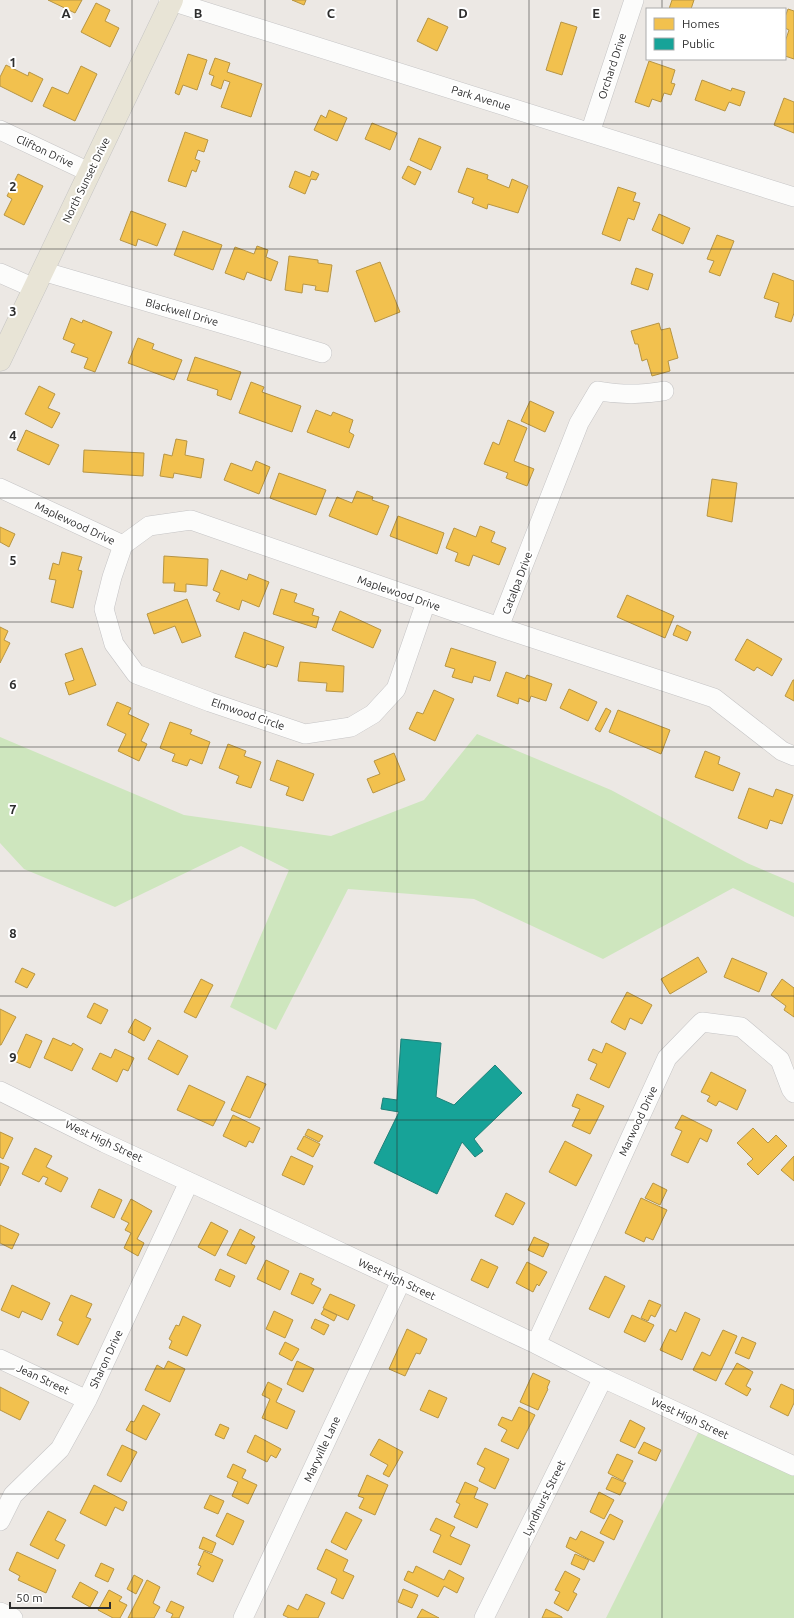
<svg xmlns="http://www.w3.org/2000/svg" width="794" height="1618" viewBox="0 0 794 1618" font-family="Ubuntu,sans-serif">
<style>
.green{fill:#cee6be}
.homes{fill:#f2c14e;stroke:#b79544}
.public{fill:#17a398;stroke:#1e8078}
.lines{fill:none;stroke-linecap:round;stroke-linejoin:round}
.minor-casing{stroke:#c5c4c5;stroke-width:20}
.major-casing{stroke:#c6c5c4;stroke-width:23}
.minor{stroke:#fcfcfb;stroke-width:19}
.major{stroke:#e8e4d6;stroke-width:22}
.grid{fill:none;stroke:#2e2e2e;stroke-width:1;stroke-opacity:0.55}
.labels{text-anchor:middle;stroke-width:4;stroke-linejoin:round;paint-order:stroke}
.street-label{font-size:11px;fill:#2e2e2e;stroke:#fff}
.grid-label{font-size:13px;text-anchor:middle;font-weight:bold;fill:#2e2e2e;stroke:#fff;stroke-width:4;stroke-linejoin:round;paint-order:stroke}
</style>
<rect width="100%" height="100%" fill="#ece8e4"/>
<path class="green" d="M477,734L611,790L747,863L794,883V917L733,888L603,959L474,899L348,889L276,1030L230,1007L289,870L241,846L115,907L24,869L0,843V737L184,815L331,836L424,800Z
M703,1423L794,1466V1618H606Z"/>
<path class="homes" d="M48,0H82L75,13Z
M292,0H306L304,5Z
M672,0H694L691,9H693H669Z
M96,3L110,10L105,21L119,28L110,47L81,32Z
M788,9L794,11V59L785,56V42L789,30L785,28V17Z
M428,18L448,27L437,51L417,41Z
M561,22L577,27L562,75L546,70Z
M188,54L207,60L197,90L183,85L179,95L175,93Z
M215,58L230,63L227,72L262,84L251,117L221,107L230,82L224,80L221,89L211,85L214,76L209,74Z
M649,61L675,70L671,83L675,84L671,95L664,93L661,102L652,99L649,107L635,102Z
M6,65L28,76L29,72L43,79L32,102L0,86V77Z
M81,66L97,74L75,121L43,106L52,87L68,94Z
M702,80L731,91L732,88L745,92L740,106L729,102L725,111L695,100Z
M784,98L794,102V133L774,125Z
M329,110L347,118L337,141L314,130L321,115L326,118Z
M372,123L397,133L390,150L365,139Z
M185,132L208,140L204,152L198,150L195,159L200,161L196,172L192,170L186,187L168,181Z
M419,138L441,147L431,170L410,160Z
M408,166L421,172L415,185L402,178Z
M467,168L488,175L487,179L509,188L512,179L528,186L518,213L488,204L487,209L472,203L474,198L458,192Z
M295,171L310,177L312,171L319,174L316,180L311,179L305,194L289,187Z
M18,174L43,186L24,225L4,215L12,199L7,196Z
M618,187L636,193L633,201L640,203L634,220L628,218L620,241L602,234Z
M131,211L166,224L157,246L138,239L136,246L120,240Z
M659,214L690,228L683,244L652,230Z
M183,231L222,245L213,270L174,255Z
M717,235L734,241L720,276L709,272L714,261L707,259Z
M257,246L268,250L266,257L278,262L271,281L247,272L244,280L225,273L235,247L254,254Z
M289,256L318,260V263L332,265L328,292L315,290L316,286L303,284L302,293L285,290Z
M380,262L400,312L375,322L356,271Z
M636,268L653,274L648,290L631,284Z
M773,273L794,281V313L791,322L775,317L779,303L764,298Z
M71,318L82,323L83,320L112,332L95,372L84,368L88,358L71,352L75,344L63,339Z
M659,323L661,330L670,328L678,358L668,361L670,371L652,376L647,359L642,361L638,344H635L631,331Z
M138,338L154,344L152,349L182,360L174,380L128,363Z
M195,357L241,372L231,400L217,395L218,390L187,380Z
M251,382L264,387L262,392L301,406L292,432L239,413Z
M39,386L55,394L48,408L60,413L52,428L25,414Z
M530,401L554,412L545,432L521,421Z
M316,410L331,416L333,412L353,420L349,432L354,435L349,448L307,432Z
M508,420L527,428L514,461L534,469L527,486L506,478L508,473L484,464L493,442L499,445Z
M26,430L59,445L49,465L17,450Z
M176,439L187,441L185,455L204,459L201,478L174,473L173,478L160,476L164,454L172,456Z
M84,450L144,453L143,476L83,472Z
M256,461L270,467L259,494L224,480L231,463L252,471Z
M279,473L326,490L316,515L270,498Z
M712,479L737,483L732,522L707,516Z
M357,491L373,497L372,500L389,506L377,535L329,516L337,497L352,503Z
M398,516L444,533L437,554L390,536Z
M480,526L495,532L491,542L506,548L499,565L473,555L469,566L455,561L458,553L446,548L454,528L476,537Z
M0,527L15,534L9,547L0,542Z
M62,552L82,557L78,570L82,571L73,608L51,602L56,580L49,579L53,563L59,565Z
M164,556L208,559L207,586L186,584V592L174,591L175,583H163Z
M221,570L247,580L249,574L269,582L259,607L242,600L239,610L216,601L220,593L213,590Z
M281,589L297,594L294,602L314,609L312,615L319,617L316,628L273,614Z
M627,595L674,616L665,638L617,617Z
M187,599L201,636L182,643L175,626L154,634L147,614Z
M340,611L381,630L373,648L332,630Z
M677,625L691,632L687,641L673,635Z
M0,627L8,631L4,640L10,643L0,663Z
M244,632L284,647L277,667L267,664L265,668L235,657Z
M747,639L782,659L772,676L757,667L754,671L735,660Z
M82,648L96,685L69,695L65,683L74,680L65,654Z
M451,648L496,662L490,681L474,676L472,683L452,677L455,669L445,666Z
M300,662L344,666L343,692L326,691L327,683L298,681Z
M506,672L525,679L527,675L552,684L546,701L531,696L529,702L519,698L518,704L497,696Z
M793,680H794V701L785,696Z
M569,689L597,702L588,721L560,708Z
M434,690L454,699L435,741L409,729L417,712L423,714Z
M117,702L131,708L128,714L149,724L141,741L147,744L139,761L118,751L126,734L107,725Z
M606,708L611,711L600,732L595,729Z
M618,710L670,730L661,754L609,732Z
M170,722L192,730L190,734L210,742L202,764L190,759L187,766L172,761L175,754L160,748Z
M228,744L246,751L244,756L261,762L251,788L236,783L239,776L219,768Z
M705,751L720,757L718,764L740,773L733,791L695,777Z
M394,753L405,780L373,793L367,779L380,774L374,761Z
M277,760L314,774L303,801L286,795L289,787L270,780Z
M749,788L773,797L776,789L793,795L782,824L770,820L767,829L738,818Z
M698,957L707,972L670,994L661,979Z
M732,958L767,973L759,992L724,977Z
M22,968L35,974L27,988L15,982Z
M201,979L213,985L196,1018L184,1012Z
M782,979L794,988V1017L784,1010L786,1006L771,995Z
M627,992L652,1005L642,1024L630,1018L625,1030L611,1022Z
M94,1003L108,1010L101,1024L87,1017Z
M0,1009L16,1017L1,1045H0Z
M135,1019L151,1028L144,1041L128,1032Z
M26,1034L42,1041L30,1068L14,1061Z
M53,1038L71,1046L73,1043L83,1049L72,1071L44,1058Z
M158,1040L188,1056L178,1075L148,1059Z
M606,1043L626,1053L609,1088L590,1079L597,1064L588,1060L593,1049L602,1053Z
M115,1049L134,1058L128,1071L123,1069L117,1082L92,1069L100,1053L111,1058Z
M711,1072L746,1090L737,1110L719,1101L716,1106L707,1101L710,1096L701,1092Z
M247,1076L266,1084L250,1118L231,1110Z
M189,1085L225,1102L213,1126L177,1110Z
M577,1094L604,1106L590,1134L572,1126L580,1109L572,1106Z
M233,1115L260,1128L253,1143L249,1141L246,1147L223,1136Z
M682,1115L712,1130L707,1142L700,1138L688,1163L671,1155L682,1131L675,1128Z
M753,1128L768,1143L776,1135L787,1146L758,1175L747,1164L753,1159L737,1143Z
M308,1129L323,1136L319,1142L305,1135Z
M0,1132L13,1138L3,1159L0,1157Z
M304,1136L320,1144L313,1157L297,1149Z
M565,1141L592,1155L576,1186L549,1172Z
M35,1148L52,1156L46,1167L68,1178L61,1192L45,1184L48,1178L43,1176L39,1182L22,1174Z
M291,1156L313,1166L304,1185L282,1175Z
M794,1156V1181L781,1170Z
M0,1163L9,1167L0,1186Z
M653,1183L667,1190L660,1205L645,1198Z
M99,1189L122,1200L114,1218L91,1207Z
M506,1193L525,1203L513,1225L495,1216Z
M641,1198L667,1210L653,1240L646,1237L644,1242L625,1233Z
M131,1199L152,1211L137,1239L144,1243L138,1256L124,1248L131,1233L125,1230L129,1223L121,1219Z
M211,1222L228,1231L215,1256L198,1247Z
M0,1225L19,1234L12,1249L0,1243Z
M240,1229L255,1237L251,1244L255,1246L246,1264L227,1255Z
M534,1237L549,1244L543,1257L528,1250Z
M481,1259L498,1267L488,1288L471,1280Z
M266,1260L289,1271L280,1290L257,1279Z
M527,1262L547,1272L539,1286L537,1284L533,1292L516,1283Z
M220,1269L235,1276L230,1287L215,1280Z
M300,1273L314,1279L311,1284L321,1289L313,1304L291,1294Z
M605,1276L625,1286L609,1318L589,1309Z
M12,1285L50,1303L42,1320L22,1311L19,1318L1,1310Z
M330,1294L355,1305L348,1320L323,1308Z
M71,1295L92,1304L86,1317L91,1319L78,1345L57,1335L63,1322L59,1320Z
M649,1300L661,1305L655,1317L651,1315L648,1321L641,1318Z
M324,1309L337,1315L334,1321L321,1314Z
M274,1311L293,1320L285,1338L266,1329Z
M685,1312L700,1319L682,1360L660,1350L670,1329L676,1332Z
M632,1315L654,1325L645,1342L624,1332Z
M183,1316L201,1325L187,1356L169,1348L172,1341L169,1339L176,1325L179,1326Z
M315,1319L329,1325L324,1335L311,1328Z
M407,1329L427,1339L420,1354L416,1353L405,1376L389,1369Z
M723,1330L737,1336L716,1381L693,1370L702,1352L710,1356Z
M742,1337L756,1343L749,1359L735,1353Z
M285,1342L299,1349L292,1361L279,1354Z
M168,1361L185,1369L170,1402L145,1390L157,1365L164,1369Z
M297,1361L314,1369L303,1392L287,1384Z
M737,1363L753,1372L746,1386L751,1389L747,1396L725,1384Z
M533,1373L550,1381L547,1388L548,1389L538,1410L520,1402Z
M268,1382L282,1389L276,1402L295,1411L287,1429L262,1418L270,1399L262,1395Z
M781,1384L794,1390V1403L788,1416L770,1407Z
M0,1387L29,1402L20,1420L0,1410Z
M429,1390L447,1398L438,1418L420,1410Z
M143,1405L160,1414L146,1440L126,1430L131,1421L134,1422Z
M519,1407L535,1415L518,1449L501,1441L507,1430L498,1425L502,1417L512,1421Z
M630,1420L645,1428L635,1448L620,1441Z
M220,1424L229,1428L224,1439L215,1435Z
M255,1435L281,1449L276,1458L271,1455L267,1462L247,1452Z
M379,1439L403,1452L389,1477L383,1474L388,1465L370,1455Z
M644,1442L661,1450L656,1461L638,1453Z
M122,1445L137,1452L121,1482L107,1475Z
M485,1448L509,1459L495,1489L479,1481L485,1468L477,1464Z
M617,1454L633,1461L623,1481L608,1473Z
M233,1464L246,1470L242,1478L257,1485L248,1504L232,1496L238,1482L227,1477Z
M367,1475L388,1485L375,1515L359,1508L364,1498L358,1496Z
M612,1477L626,1483L620,1495L606,1489Z
M465,1482L478,1488L474,1498L488,1504L477,1528L454,1517L460,1504L456,1502Z
M94,1485L127,1502L123,1511L115,1507L106,1526L80,1513Z
M599,1492L614,1500L604,1519L590,1512Z
M210,1495L224,1501L218,1514L204,1508Z
M48,1511L66,1520L55,1540L65,1545L58,1559L30,1545Z
M346,1512L362,1520L346,1550L331,1542Z
M227,1513L244,1521L233,1545L216,1536Z
M610,1514L623,1521L614,1540L600,1533Z
M436,1518L455,1527L450,1536L470,1545L461,1565L433,1552L441,1535L430,1530Z
M581,1531L604,1542L594,1562L566,1547L570,1537L576,1540Z
M203,1537L216,1543L212,1553L199,1548Z
M326,1549L348,1560L343,1571L354,1576L343,1599L331,1593L337,1579L317,1569Z
M204,1551L223,1560L213,1582L197,1574L201,1566L198,1565Z
M17,1552L56,1570L46,1593L18,1580L20,1576L9,1570Z
M575,1554L589,1560L584,1570L571,1564Z
M101,1563L114,1569L108,1582L95,1576Z
M416,1566L444,1580L449,1570L464,1578L457,1593L444,1586L438,1597L404,1580L408,1571L413,1573Z
M565,1571L580,1579L573,1592L577,1594L568,1611L554,1603L560,1592L555,1590Z
M134,1575L143,1580L136,1594L127,1589Z
M147,1580L160,1587L153,1603L160,1607L154,1618H128Z
M80,1582L98,1592L90,1607L72,1597Z
M403,1589L418,1595L412,1608L398,1602Z
M109,1590L122,1597L119,1601L127,1605L120,1618H113L98,1610Z
M306,1594L325,1603L318,1618H289L283,1615L288,1605L298,1610Z
M171,1601L184,1607L179,1618H171L173,1614L166,1611Z
M422,1609L439,1618H417Z
M546,1609L562,1617V1618H542Z"/>
<path class="public" d="M401,1039L441,1043L436,1097L454,1105L495,1065L522,1093L474,1139L483,1151L475,1157L462,1142L437,1194L374,1163L399,1112L381,1109L383,1098L397,1100Z"/>
<g class="lines">
<g class="minor-casing">
<path id="minor" d="M168,0L794,197
M0,130L89,172
M590,133L634,0
M42,271L322,353
M0,273L34,288
M0,488L123,545L149,526L191,520L499,627L714,698L782,751L794,756
M123,545L112,577L104,609L114,644L136,674L210,702L305,734L351,727L373,714L396,689L426,602
M499,627L579,423L598,391C622,395 640,395 664,391
M0,1091L105,1143L300,1233L536,1344L603,1378L794,1466
M536,1344L667,1058L702,1022L741,1027L780,1060L791,1089L794,1093
M0,1359L87,1400
M0,1521L13,1495L60,1449L87,1400L189,1182
M0,1612L13,1618
M243,1618L401,1281
M484,1618L603,1378"/>
</g>
<g class="major-casing">
<path id="major" d="M0,360L172,0"/>
</g>
<use href="#minor" class="minor"/>
<use href="#major" class="major"/>
</g>
<path class="grid" d="M132,0V1618M265,0V1618M397,0V1618M529,0V1618M662,0V9M662,59V1618M0,124H794M0,249H794M0,373H794M0,498H794M0,622H794M0,747H794M0,871H794M0,996H794M0,1120H794M0,1245H794M0,1369H794M0,1494H794"/>
<g class="labels">
<g class="street-label">
<text transform="translate(612 66) rotate(-72)" y="4">Orchard Drive</text>
<text transform="translate(481 98) rotate(17)" y="4">Park Avenue</text>
<text transform="translate(45 151) rotate(25)" y="4">Clifton Drive</text>
<text transform="translate(86 180) rotate(-64)" y="4">North Sunset Drive</text>
<text transform="translate(182 312) rotate(16)" y="4">Blackwell Drive</text>
<text transform="translate(75 523) rotate(25)" y="4">Maplewood Drive</text>
<text transform="translate(517 583) rotate(-69)" y="4">Catalpa Drive</text>
<text transform="translate(399 593) rotate(19)" y="4">Maplewood Drive</text>
<text transform="translate(248 714) rotate(19)" y="4">Elmwood Circle</text>
<text transform="translate(638 1121) rotate(-65)" y="4">Marwood Drive</text>
<text transform="translate(104 1141) rotate(25)" y="4">West High Street</text>
<text transform="translate(397 1279) rotate(25)" y="4">West High Street</text>
<text transform="translate(106 1359) rotate(-65)" y="4">Sharon Drive</text>
<text transform="translate(43 1379) rotate(25)" y="4">Jean Street</text>
<text transform="translate(690 1418) rotate(25)" y="4">West High Street</text>
<text transform="translate(322 1449) rotate(-65)" y="4">Maryville Lane</text>
<text transform="translate(544 1498) rotate(-64)" y="4">Lyndhurst Street</text>
</g>
</g>
<g class="grid-label">
<text x="66" y="18">A</text>
<text x="198" y="18">B</text>
<text x="331" y="18">C</text>
<text x="463" y="18">D</text>
<text x="596" y="18">E</text>
<text x="13" y="67">1</text>
<text x="13" y="191">2</text>
<text x="13" y="316">3</text>
<text x="13" y="440">4</text>
<text x="13" y="565">5</text>
<text x="13" y="689">6</text>
<text x="13" y="814">7</text>
<text x="13" y="938">8</text>
<text x="13" y="1062">9</text>
</g>
<rect x="646" y="8" width="140" height="52" fill="#ffffff" stroke="#ababab"/>
<rect x="654" y="18" width="20" height="12" fill="#f2c14e" stroke="#ababab"/>
<text x="682" y="28" font-size="12" fill="#2e2e2e">Homes</text>
<rect x="654" y="38" width="20" height="12" fill="#17a398" stroke="#ababab"/>
<text x="682" y="48" font-size="12" fill="#2e2e2e">Public</text>
<path d="M10 1602v6h100v-6" fill="none" stroke="#2e2e2e" stroke-width="2"/>
<text x="16" y="1602" font-size="12" fill="#2e2e2e" stroke="#ffffff" stroke-width="3" paint-order="stroke">50 m</text>
</svg>
